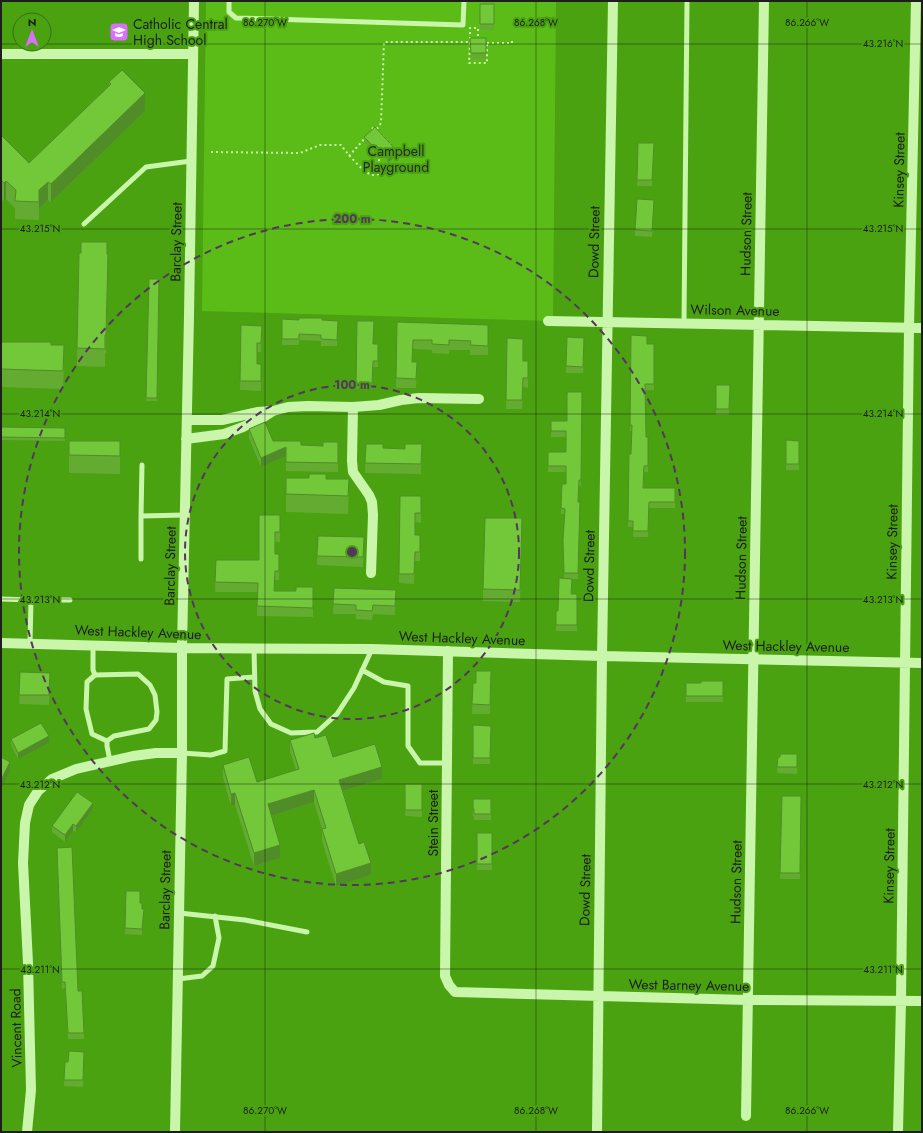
<svg xmlns="http://www.w3.org/2000/svg" width="923" height="1133" viewBox="0 0 923 1133" font-family="Jost,sans-serif">
<style>
.green{fill:#5bbc18}
.lines{fill:none;stroke-linecap:round;stroke-linejoin:round}
.path{stroke:#c9f6aa;stroke-width:2;stroke-dasharray:2 3;stroke-linecap:butt}
.lane{stroke:#c9f6aa;stroke-width:5}
.street{stroke:#c9f6aa;stroke-width:10}
.wall{fill:#63ac31}
.shaded-wall{fill:#508c28}
.building{fill:#73c839;stroke:#508c28}
.ticks{fill:none;stroke:#1d1d1d;stroke-width:1;stroke-opacity:0.45}
.ring{fill:none;stroke:#563561;stroke-width:2;stroke-dasharray:7 5}
.labels{text-anchor:middle;stroke-width:4;stroke-linejoin:round;paint-order:stroke}
.poi-label{font-size:14px;fill:#1d1d1d;stroke:#4aa210;text-anchor:start}
.park-label{font-size:14px;fill:#262924;stroke:#4aa210}
.street-label{font-size:14px;fill:#1d1d1d;stroke:#4aa210}
.ticks-label{font-size:10px;text-anchor:middle;fill:#1d1d1d;stroke:#4aa210;stroke-width:4;stroke-linejoin:round;paint-order:stroke}
.centre{fill:#563561;stroke:#4aa210;stroke-width:2}
.ring-label{font-size:12px;text-anchor:middle;font-weight:bold;fill:#563561;stroke:#4aa210;stroke-width:4;stroke-linejoin:round;paint-order:stroke}
</style>
<rect width="100%" height="100%" fill="#4aa210"/>
<path class="green" d="M206,1H556L553,321L202,311Z"/>
<g class="lines">
<path class="path" d="M472,42H470V28H478V39
M487,43H512V41
M372,129L374,127L390,144L389,145
M377,129L381,123L384,42H470L469,63H487V43L484,42
M211,152L300,153L320,145H341C346,152 365,175 373,175C374,175 379,174 379,174V155L382,153
M349,156L366,137"/>
<path class="lane" d="M229,1V12L236,18L463,25L464,1
M84,224L146,167L191,161
M684,323L687,1
M142,465L141,516L185,515
M141,559V516
M1,599L31,600
M30,643L31,600H70
M93,645V670L95,675L138,674L150,685L155,695L157,712L156,720L149,729L114,736L107,741V746L110,761
M254,649L255,691L260,709L271,724L291,733L317,732L337,714L354,688L372,649
M362,670L384,682L408,686V746L420,763H447
M95,675L87,682L86,709L92,734L107,741
M182,753L211,755L225,751L227,679L254,677
M179,913L245,920L307,932
M178,979L202,976L213,966L219,938L215,916"/>
<path class="street" d="M1,54H193
M548,321L922,328
M353,407L352,461L353,472L369,495L372,502L373,515L371,573
M187,420H222L258,412L271,411
M186,439L224,434L243,427L262,418L273,411L288,407L308,406L353,407L379,405L401,400L419,398L479,399
M1,643L182,648L372,649L602,656L922,663
M448,651L445,976L449,985L455,992L748,1000L922,1001
M746,1116L764,1
M27,1132L31,1090L28,963L23,863L25,823L29,805L38,791L52,779L76,769L133,756L156,753H182
M175,1132L182,753V648L189,316L194,1
M597,1132L602,656L613,1
M898,1132L901,1001L909,328L916,1"/>
</g>
<path class="wall" d="M480,4H494V30H480Z
M486,38V59H471L470,44Z
M109,82L145,111L51,202L48,200L39,209V220L15,219V208L6,199L4,201L1,198V135L29,163L109,86Z
M364,137L396,155L388,163L376,150L374,152L364,142Z
M638,143H654L652,186H637Z
M654,206L652,237L635,236V230Z
M107,254L108,272L106,353H105V367L77,366V348Z
M149,279H159L157,401H146Z
M282,319L338,321L337,346H321V341L299,340V345H282Z
M357,321L373,344H378V367H373L372,389H356Z
M397,322L488,325V355H470V350H449V354L432,353V350L413,349L412,362H417L416,388H396Z
M241,325L262,326L261,352H257V364H261V391L240,390Z
M631,335L647,344H654V390H645L646,437L648,443V472H644V488H675V508H649L648,537H633V527H628L629,454H631L632,431H630Z
M567,337L584,344L583,373H566Z
M507,338L523,361L528,370V388L523,387L522,409H506Z
M1,343L51,345L64,363L63,389L1,387Z
M716,385H730L729,415H716Z
M582,392L581,486H579L578,502L580,508L578,579H572V594H577V631H556V611H558L564,578L563,540L565,514H561L562,484H566V472H548V452H566V437H551V421H567Z
M1,427L65,428V441L1,440Z
M249,429L273,441L301,445L323,446L338,442V472L286,471V456L261,467L249,438Z
M786,440L799,441V470H786Z
M69,441H120V474L69,473Z
M366,444L383,448L405,449L422,444L421,474L365,473Z
M349,479L348,514L286,512V494Z
M400,496H421V523L415,522V535H420V561H415L414,584L399,583Z
M280,515V542H275V554H279V580H275V591H296L313,587V617L257,616V592H215L216,560H259Z
M522,531L520,602L483,601V589Z
M318,536L364,537L363,567L317,565Z
M334,588L396,590L395,615L373,614L372,620L356,619V614H333Z
M491,671L490,714H472L473,683H476Z
M20,672L50,673L49,705L19,704Z
M723,681V702H686V683H701Z
M473,725L491,726L490,764H473Z
M315,738L333,757L382,779L343,791L359,844L371,875L336,886L322,841V829L314,802L271,816L280,858L254,866L235,805L231,806L223,777V765L257,782L296,770L290,752V740Z
M11,739L49,743L18,759L11,745Z
M797,754V774L777,773L778,757Z
M405,784H422V817L405,816Z
M782,796H801L800,879H780Z
M473,799H491V820H474V816H473Z
M93,809L76,832L73,830L65,842L52,832V826Z
M477,833H492V870H477Z
M57,854L84,1033V1039H68L65,988L62,989Z
M126,891L140,903L144,915L142,935L125,934Z
M84,1052L83,1087L64,1086L65,1062H68Z"/>
<path class="shaded-wall" d="M145,93V111L51,202V184Z
M376,145V150L374,152V147Z
M396,150V155L388,163V157Z
M6,181V199L4,201V183Z
M48,182V200L39,209V190Z
M108,254V272L106,353V335Z
M286,447V456L261,467V458Z
M49,736V743L18,759V753Z
M10,762V771L1,789V780Z
M382,767V779L339,792V780Z
M314,790V802L268,817V804Z
M235,793V805L231,806V794Z
M93,803V809L76,832V826Z
M73,824V830L65,842V835Z
M280,845V858L254,866V853Z
M371,863V875L336,886V874Z
M144,909V915L142,935V929Z"/>
<path class="building" d="M480,4H494V24H480Z
M470,38H486V53H471Z
M122,70L145,93L51,184L48,182L39,190V202L15,201L16,190L6,181L4,183L1,180V135L29,163L111,84L109,82Z
M375,127L396,150L388,157L376,145L374,147L364,137Z
M638,143H654L652,180H637Z
M637,199L654,200L652,231L635,230Z
M81,242H107V254H108L106,335H105V349L77,348L79,253H81Z
M149,279H159L157,398H146Z
M299,318H322V320L338,321L337,340L321,339V335L299,334V339H282V319L299,320Z
M357,321H374L373,344H378V361H373L372,383H356Z
M397,322L488,325V346L470,345L471,341L449,340V345L432,344V340H413L412,362H417L416,379L396,378Z
M241,325L262,326L261,343H257V364H261V381H240Z
M631,335L647,336V344H654V384H645L646,437H648V466H644L643,488H675V502H649L648,531H633V521H628L629,454H631L632,425H630Z
M567,337L584,338L583,367L566,366Z
M507,338L523,339V361H528V378H523L522,400H506Z
M2,342H51V345H64L63,371L1,369V343H2Z
M716,385H730L729,409H716Z
M567,392H582L581,480H579L578,502H580L578,573H564L563,540L565,509L561,508L562,484H566V466H548V452H566V431H551V421H567Z
M265,422L273,441H301V445L323,446V442H338V463L286,462V447L261,458L249,429Z
M1,427L65,428V438L1,437Z
M786,440L799,441V464H786Z
M69,441H120V456L69,455Z
M366,444H383V448L405,449V444H422L421,464L365,463Z
M309,474H326V479H349L348,496L286,494V478H309Z
M400,496H421V513H415V535H420V552H415L414,574H399Z
M259,515H280V532H275V554H279V571H275L274,591H296V587H313V608L257,606L258,583L215,582L216,560H259Z
M485,518H522L520,590L483,589Z
M318,536L364,537L363,557L317,556Z
M559,578L572,579L571,594H577V625H556V611H558Z
M334,588L396,590L395,606L373,605L372,611L356,610V605L333,604Z
M476,671H491L490,705L472,704L473,683H476Z
M20,672L50,673L49,695H19Z
M701,681H723V696H686V683H701Z
M41,723L49,736L18,753L11,739Z
M473,725L491,726L490,758H473Z
M314,733L315,738L326,735L333,757L375,744L382,767L339,780L359,844L364,842L371,863L336,874L322,829L326,828L314,790L268,804L280,845L254,853L235,793L231,794L223,765L249,757L257,782L299,769L290,740Z
M780,754H797V767H777L778,757H780Z
M1,757L10,762L1,780Z
M405,784H422V810H405Z
M77,792L93,803L76,826L73,824L65,835L52,826Z
M782,796H801L800,873H780Z
M473,799H491V814H474V809H473Z
M477,833H492V864H477Z
M72,847L78,991H82L84,1033H68L65,982H62L57,848Z
M126,891H140V903H142V909H144L142,929L125,928Z
M69,1051L84,1052L83,1080H64L65,1062H68Z"/>
<path class="ticks" d="M265,1V1132M536,1V1132M807,1V1132M1,44H20M44,44H922M1,229H922M1,414H922M1,599H922M1,784H922M1,969H922"/>
<g class="ring">
<circle cx="352" cy="552" r="167"/>
<circle cx="352" cy="552" r="333"/>
</g>
<defs>
<g id="school-square" transform="scale(1)"><rect x="-9" y="-9" width="18" height="18" rx="4" fill="#db6eff" stroke="#4aa210"/><path d="M0-5L7-2L0 1L-7-2ZM-4 1L0 2.5L4 1V4Q0 6-4 4Z" fill="#fff"/></g>
</defs>
<g fill-rule="evenodd">
<use href="#school-square" x="119" y="32"/>
</g>
<g class="labels">
<g class="poi-label">
<text x="133" y="29">Catholic Central<tspan x="133" dy="16">High School</tspan></text>
</g>
<g class="park-label">
<text x="396" y="156">Campbell<tspan x="396" dy="16">Playground</tspan></text>
</g>
<g class="street-label">
<text transform="translate(899 170) rotate(-89)" y="5">Kinsey Street</text>
<text transform="translate(746 234) rotate(-89)" y="5">Hudson Street</text>
<text transform="translate(176 242) rotate(-89)" y="5">Barclay Street</text>
<text transform="translate(594 242) rotate(-89)" y="5">Dowd Street</text>
<text transform="translate(735 310) rotate(1)" y="5">Wilson Avenue</text>
<text transform="translate(892 542) rotate(-89)" y="5">Kinsey Street</text>
<text transform="translate(741 558) rotate(-89)" y="5">Hudson Street</text>
<text transform="translate(170 566) rotate(-89)" y="5">Barclay Street</text>
<text transform="translate(589 566) rotate(-89)" y="5">Dowd Street</text>
<text transform="translate(138 632) rotate(2)" y="5">West Hackley Avenue</text>
<text transform="translate(462 638) rotate(2)" y="5">West Hackley Avenue</text>
<text transform="translate(786 646) rotate(1)" y="5">West Hackley Avenue</text>
<text transform="translate(433 823) rotate(-90)" y="5">Stein Street</text>
<text transform="translate(889 866) rotate(-89)" y="5">Kinsey Street</text>
<text transform="translate(736 882) rotate(-89)" y="5">Hudson Street</text>
<text transform="translate(165 890) rotate(-89)" y="5">Barclay Street</text>
<text transform="translate(585 890) rotate(-89)" y="5">Dowd Street</text>
<text transform="translate(689 985) rotate(1)" y="5">West Barney Avenue</text>
<text transform="translate(16 1028) rotate(-91)" y="5">Vincent Road</text>
</g>
</g>
<g class="ticks-label">
<text x="265" y="26">86.270°W</text>
<text x="536" y="26">86.268°W</text>
<text x="807" y="26">86.266°W</text>
<text x="883" y="47">43.216°N</text>
<text x="40" y="232">43.215°N</text>
<text x="883" y="232">43.215°N</text>
<text x="40" y="417">43.214°N</text>
<text x="883" y="417">43.214°N</text>
<text x="40" y="603">43.213°N</text>
<text x="883" y="603">43.213°N</text>
<text x="40" y="788">43.212°N</text>
<text x="883" y="788">43.212°N</text>
<text x="40" y="973">43.211°N</text>
<text x="883" y="973">43.211°N</text>
<text x="265" y="1114">86.270°W</text>
<text x="536" y="1114">86.268°W</text>
<text x="807" y="1114">86.266°W</text>
</g>
<circle cx="352" cy="552" r="6" class="centre"/>
<g class="ring-label">
<text x="352" y="223">200 m</text>
<text x="352" y="389">100 m</text>
</g>
<rect width="923" height="1133" fill="none" stroke="#1d1d1d" stroke-width="4"/>
<g transform="translate(32 32)"><circle r="19" fill="#4aa210" stroke="#386d15"/>
<path d="M0-3L7 15L0 10L-7 15Z" fill="#db6eff"/>
<text y="-6" font-size="11" font-weight="bold" text-anchor="middle" fill="#1d1d1d">N</text>
</g>
</svg>
